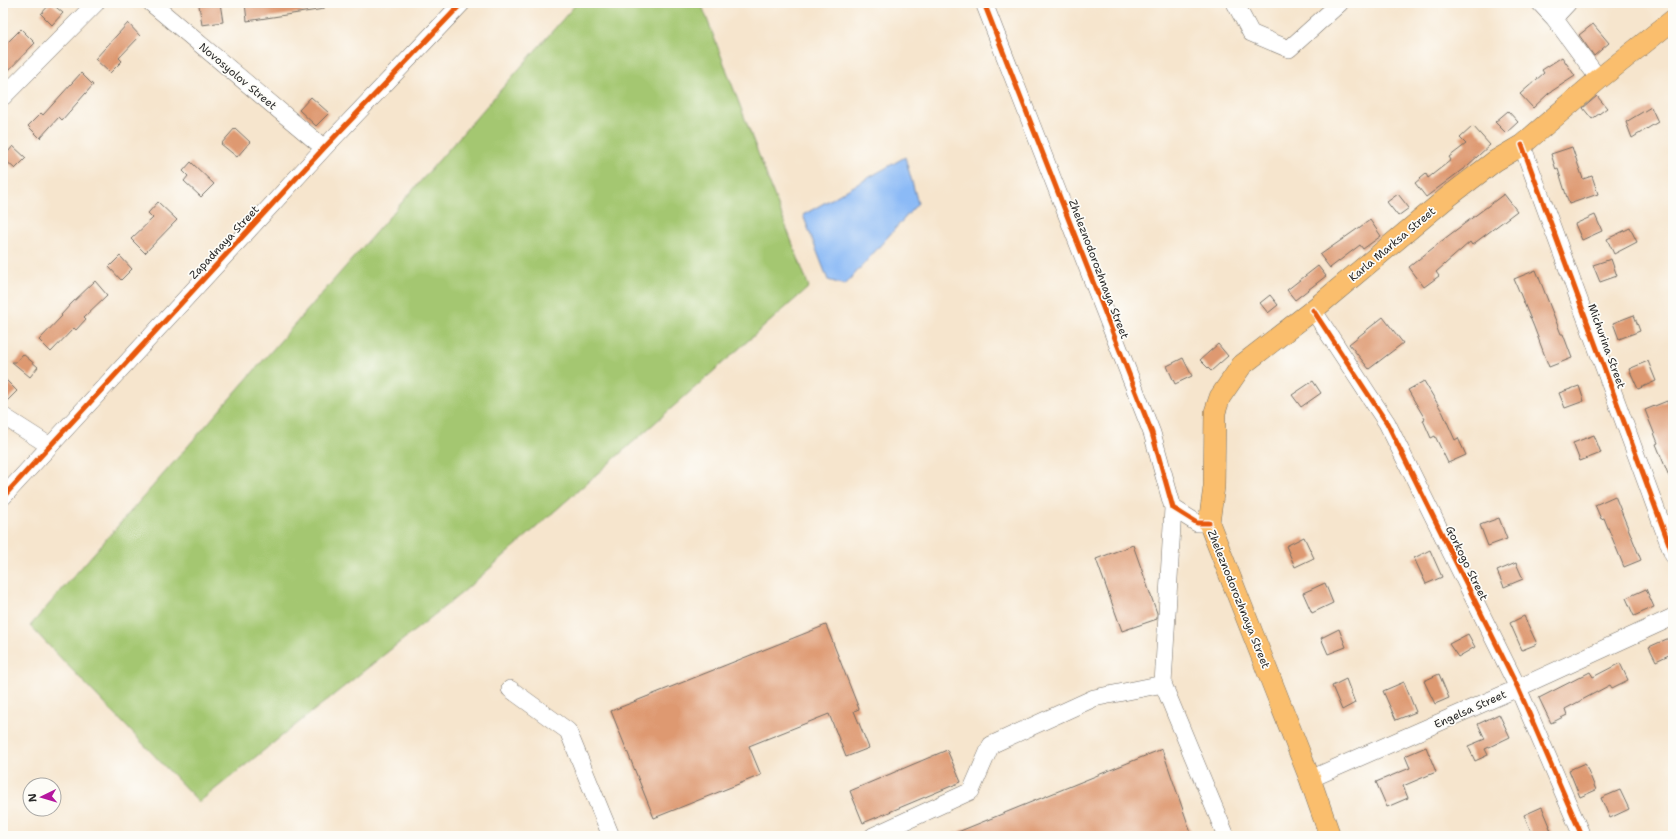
<svg xmlns="http://www.w3.org/2000/svg" width="1676" height="839" viewBox="0 0 1676 839" font-family="'Shantell Sans',sans-serif">
<style>
.green{fill:#a4c771;stroke:#68794e}
.water{fill:#8bbaf6;stroke:#5b7290}
.building{fill:#de9971}
.lines{fill:none;stroke-linecap:round;stroke-linejoin:round}
.minor-casing{stroke:#726c64;stroke-width:18}
.major-casing{stroke:#726c64;stroke-width:22}
.minor{stroke:#fff;stroke-width:17}
.major{stroke:#fabe6d;stroke-width:21}
.cycleway-casing{stroke:#fdfcf7;stroke-width:8}
.cycleway{stroke:#e8590c;stroke-width:5}
.labels{text-anchor:middle;stroke-width:3.5;stroke-linejoin:round;paint-order:stroke}
.street-label{font-size:11px;fill:#2b2b2b;stroke:#fdfcf7}
</style>
<rect width="100%" height="100%" fill="#fdfcf7"/>
<filter id="ink" filterUnits="userSpaceOnUse"><feTurbulence type="fractalNoise" baseFrequency=".025" numOctaves="2"/><feDisplacementMap in="SourceGraphic" scale="8" xChannelSelector="R" yChannelSelector="G"/><feConvolveMatrix kernelMatrix="1 2 1 2 8 2 1 2 1" color-interpolation-filters="sRGB"/></filter>
<filter id="wash" filterUnits="userSpaceOnUse"><feTurbulence type="fractalNoise" baseFrequency=".012" numOctaves="4" result="noise"/><feDisplacementMap in="SourceGraphic" scale="16" xChannelSelector="R" yChannelSelector="G"/><feGaussianBlur stdDeviation="0.9" result="paint"/><feColorMatrix in="noise" values="0 0 0 0 0 0 0 0 0 0 0 0 0 0 0 0 0 1.4 0 .05"/><feComposite in="paint" operator="in"/></filter>
<g filter="url(#wash)">
<rect width="100%" height="100%" fill="#f6e5cd"/>
<path class="green" d="M577,3H701L809,287L463,592L199,802L30,626Z"/>
<path class="water" d="M905,157L918,203L845,285L828,280L803,215Z"/>
<g id="blocks">
<path class="building" d="M51,3L63,13L52,25L41,14Z
M215,3H220L223,22L202,25L199,5Z
M245,3H323L324,9L247,21Z
M128,23L140,36L119,58L122,61L110,73L95,59Z
M1593,24L1609,43L1594,56L1579,35Z
M21,29L35,43L3,76V47Z
M1562,57L1575,76L1549,93L1533,108L1520,94L1544,73L1542,70Z
M81,73L93,85L62,120L59,117L40,138L28,126L41,113L43,115Z
M1597,96L1607,108L1592,119L1583,108Z
M311,97L329,113L316,126L299,110Z
M1651,107L1658,122L1632,138L1626,122Z
M1508,111L1518,122L1506,133L1495,122Z
M1473,126L1490,145L1467,166L1426,197L1415,183L1426,174L1428,178L1451,160L1449,157L1466,144L1460,138Z
M235,128L250,142L237,157L221,144Z
M13,146L26,158L15,169L3,158Z
M1572,147L1583,179L1592,176L1598,194L1569,204L1558,169L1556,170L1551,154Z
M191,162L214,184L201,197L184,181L188,176L183,171Z
M1398,194L1409,208L1398,216L1387,202Z
M1504,194L1517,211L1472,245L1470,242L1436,272L1439,276L1424,287L1409,267L1448,236Z
M158,202L177,220L145,253L131,239L153,218L148,213Z
M1595,215L1602,231L1582,240L1575,224Z
M1370,220L1381,236L1363,249L1360,245L1330,268L1320,255Z
M1630,228L1637,242L1614,254L1607,239Z
M120,256L132,269L121,280L109,267Z
M1611,259L1617,276L1600,282L1593,265Z
M1318,266L1326,276L1295,300L1287,290Z
M1536,270L1561,334H1563L1572,358L1549,367L1534,327L1514,279Z
M95,281L107,295L84,317L86,319L76,330L74,328L51,352L39,340L62,316L61,315L71,304Z
M1270,295L1278,305L1268,313L1260,303Z
M1634,315L1640,331L1619,339L1613,323Z
M1383,317L1403,343L1369,369L1349,344Z
M1218,344L1228,356L1211,371L1200,360Z
M23,354L38,367L30,377L12,362H16Z
M1183,358L1192,376L1175,384L1167,366Z
M1648,361L1656,381L1638,389L1629,369Z
M3,377L17,391L3,405Z
M1313,381L1321,393L1301,407L1292,395Z
M1424,381L1443,413L1455,440L1458,438L1466,455L1448,463L1435,436L1431,438L1423,420L1425,419L1408,390Z
M1579,386L1584,401L1565,408L1559,393Z
M1667,401L1673,417V486L1656,444L1658,443L1645,410Z
M1594,435L1601,453L1580,461L1573,443Z
M1615,496L1641,560L1624,567L1604,518L1601,519L1595,505Z
M1499,518L1507,539L1488,546L1480,525Z
M1304,537L1314,558L1295,567L1286,546Z
M1133,545L1157,613V619L1122,631L1096,559Z
M1430,550L1442,577L1426,584L1414,558Z
M1516,563L1523,579L1504,587L1497,571Z
M1325,583L1333,603L1312,613L1303,593Z
M1646,589L1654,607L1634,616L1626,598Z
M1524,616L1537,644L1522,650L1510,623Z
M826,625L859,709L854,711L869,748L846,757L829,714L749,746L761,775L654,818L611,711Z
M1339,629L1346,647L1328,654L1321,638Z
M1468,634L1475,647L1458,657L1449,644Z
M1669,638L1673,647V653L1656,661L1649,647Z
M1620,663L1628,680L1612,688L1610,685L1565,709L1567,715L1551,723L1539,698L1590,672L1593,677Z
M1439,674L1449,698L1435,704L1424,681Z
M1346,679L1355,703L1342,710L1332,686Z
M1404,682L1416,712L1396,720L1383,691Z
M1499,714L1510,737L1485,749L1488,755L1475,761L1468,746L1485,739L1478,724Z
M1426,747L1436,772L1403,786L1408,798L1387,807L1376,782L1410,768L1405,756Z
M1162,749L1192,836H948Z
M947,750L961,782L863,823L850,791Z
M1585,763L1596,790L1580,797L1569,770Z
M1620,790L1629,809L1610,818L1601,798Z
M1542,807L1550,826H1549L1553,836H1533L1524,815Z"/>
</g>
</g>
<g filter="url(#ink)">
<use href="#blocks" fill-opacity="0" stroke="#726c64" stroke-width="1"/>
<g class="lines">
<g class="minor-casing">
<path id="minor" d="M151,3L324,148
M984,3L1152,433L1173,508L1197,523H1209
M1235,3L1251,33L1289,49L1340,3
M1540,3L1554,18L1599,79
M1554,18L1568,3
M3,97L96,3
M1522,145L1673,555
M1313,310L1387,423L1518,688L1582,836
M3,416L50,446
M3,497L324,148L462,3
M1173,508L1163,684L1226,836
M510,689L568,731L611,836
M1310,779L1518,688L1673,617
M873,836L971,791L991,745L1094,698L1163,684"/>
</g>
<g class="major-casing">
<path id="major" d="M1330,836L1310,779L1209,523L1214,487L1215,412L1220,397L1242,365L1313,310L1448,197L1495,161L1522,145L1599,79L1673,20"/>
</g>
<use href="#minor" class="minor"/>
<use href="#major" class="major"/>
<g class="cycleway-casing">
<path id="cycleway" d="M984,3L1152,433L1173,508L1197,523H1209
M1522,145L1673,555
M1313,310L1387,423L1518,688L1582,836
M3,497L324,148L462,3"/>
</g>
<use href="#cycleway" class="cycleway"/>
</g>
</g>
<g class="labels">
<g class="street-label">
<text transform="translate(238 76) rotate(40)" y="4">Novosyolov Street</text>
<text transform="translate(224 242) rotate(-47)" y="4">Zapadnaya Street</text>
<text transform="translate(1392 244) rotate(-40)" y="4">Karla Marksa Street</text>
<text transform="translate(1099 269) rotate(69)" y="4">Zheleznodorozhnaya Street</text>
<text transform="translate(1607 346) rotate(70)" y="4">Michurina Street</text>
<text transform="translate(1467 563) rotate(64)" y="4">Gorkogo Street</text>
<text transform="translate(1239 599) rotate(68)" y="4">Zheleznodorozhnaya Street</text>
<text transform="translate(1470 709) rotate(-24)" y="4">Engelsa Street</text>
</g>
</g>
<rect width="1676" height="839" fill="none" stroke="#fdfcf7" stroke-width="16"/>
<g transform="translate(42 797) rotate(265)"><circle r="19" fill="#fdfcf7" stroke="#a9a8a5"/>
<path d="M0-3L7 15L0 10L-7 15Z" fill="#b5179e"/>
<text y="-6" font-size="11" font-weight="bold" text-anchor="middle" fill="#2b2b2b">N</text>
</g>
</svg>
